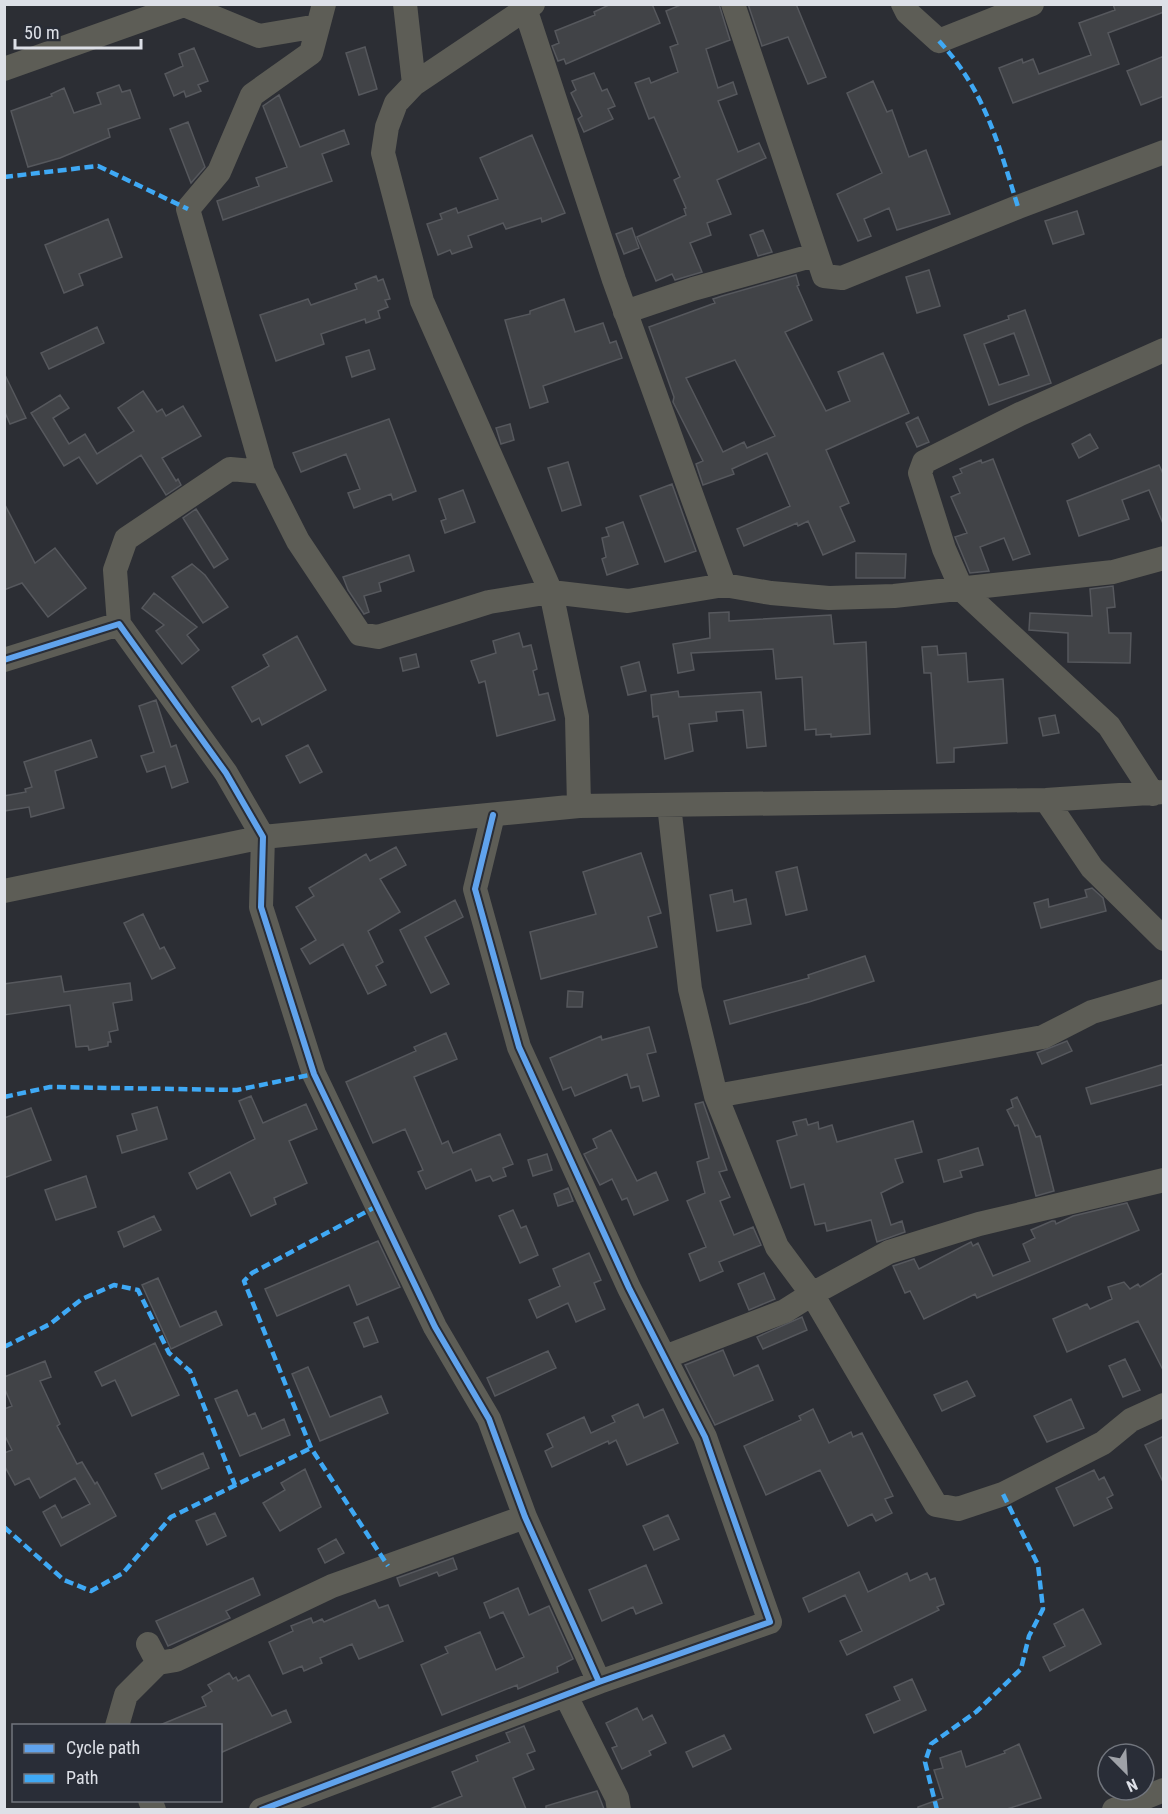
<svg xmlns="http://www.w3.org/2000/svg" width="1168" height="1814" viewBox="0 0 1168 1814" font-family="'Roboto Condensed',sans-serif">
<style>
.building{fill:#414347;stroke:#56585d;stroke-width:1.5;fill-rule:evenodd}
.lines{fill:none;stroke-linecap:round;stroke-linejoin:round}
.minor{stroke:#5d5d56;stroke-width:24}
.quiet{stroke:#3fa9f5;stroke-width:4.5;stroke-dasharray:9 4.5;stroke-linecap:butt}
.cycleway-casing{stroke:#292d37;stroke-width:10}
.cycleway{stroke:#60a3ed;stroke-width:6}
</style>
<rect width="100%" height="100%" fill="#2c2e34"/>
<path class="building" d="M611,4H652L660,23L566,64L564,59L558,61L552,46L559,43L555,31L595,15L594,12Z
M683,4H719L730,40L706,49L718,88L733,82L737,94L718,101L738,152L759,143L766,158L717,180L731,214L707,223L711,235L690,243L702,272L675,280L672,274L656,281L637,237L686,215L684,209L686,208L674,180L680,177L654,117L649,119L635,83L649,78L651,83L678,72L670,47L678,44L666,11Z
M748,4H796L826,77L808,84L788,37L762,46Z
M1113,4H1164V12L1108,33L1119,64L1013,103L999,68L1022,59L1023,63L1033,59L1039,74L1091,55L1079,23L1115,10Z
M365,47L377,89L359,95L346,53Z
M194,48L208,81L198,85L201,91L186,97L184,91L174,96L165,74L183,66L179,54Z
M1164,56V96L1141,105L1127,71Z
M594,73L602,91L607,89L615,106L608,109L613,119L584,132L578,119L582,116L571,93L576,90L572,81Z
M873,81L887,112L892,110L909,157L926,150L950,214L897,230L889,208L864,219L871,236L858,241L837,194L882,173L847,93Z
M119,85L122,92L130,90L140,118L108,129L110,137L60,158L28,167L11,111L52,96L51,94L64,88L74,113L101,104L97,93Z
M279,95L300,147L344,130L349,144L322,154L332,181L223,220L217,201L259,186L256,178L287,167L263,106Z
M188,122L205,167L191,183L170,129Z
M532,135L565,213L542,222L541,218L506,229L503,223L468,236L472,247L452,254L450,250L438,255L427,224L442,219L440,214L456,208L458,213L498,199L480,158Z
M1077,211L1084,234L1053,244L1045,221Z
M108,219L122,257L79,274L83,285L64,293L45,245Z
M632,228L639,248L624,254L616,234Z
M763,230L772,252L758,256L750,235Z
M929,270L940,306L917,313L906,277Z
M796,275L799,285L797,286L812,320L785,332L826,411L850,401L838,372L883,353L909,413L826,450L849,503L840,507L855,541L823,555L808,521L798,526L797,523L744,546L737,529L790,506L767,453L732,469L734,474L703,485L696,464L703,461L673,402L674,397L649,327L715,303L713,299L722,296ZM735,360L775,436L747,448L744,442L723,452L686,378Z
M376,276L378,281L383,279L390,299L385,300L388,307L378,311L380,318L366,323L365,319L321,334L324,344L276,361L260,315L308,299L311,305L357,289L355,284Z
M564,299L575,332L603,323L610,343L616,341L622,358L543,386L548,402L530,408L505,320L530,314V311Z
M1025,310L1051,383L989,405L964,335L1009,319L1008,316ZM1014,333L1029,375L999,385L984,344Z
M97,327L104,343L49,369L41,353Z
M369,350L375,369L352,377L346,357Z
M4,373L26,418L10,424L4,410Z
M143,391L157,412L162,409L166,416L183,406L201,436L162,458L176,481L178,479L181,485L166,495L141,455L97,484L79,457L64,466L31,413L60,395L69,408L53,418L69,444L85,434L97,454L134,431L118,408Z
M918,417L929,442L917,447L906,423Z
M389,419L416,491L393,500L391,494L354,508L348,493L360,489L346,454L301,472L293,453Z
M510,424L514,440L501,444L496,428Z
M1090,434L1098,448L1079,458L1072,444Z
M993,459L1030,554L1013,560L1004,538L980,547L989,571L970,573L955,537L967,533L951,497L960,493L953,477L962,473L960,469L981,460L982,463Z
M568,462L581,505L562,511L548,468Z
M1159,465L1164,476V526L1149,490L1122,500L1129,519L1079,536L1067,501Z
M672,484L696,551L665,562L640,496Z
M463,490L475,522L445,533L441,521L446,519L439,499Z
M4,503L35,563L55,548L86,588L48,617L22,583L4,590Z
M196,509L228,559L214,568L183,518Z
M623,522L638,564L607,575L602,559L606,557L602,538L609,536L606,528Z
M856,553L906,554L905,578H856Z
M409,555L414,571L379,583L381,591L364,596L369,612L364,614L348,590L343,577Z
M192,564L205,575L228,607L203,623L172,577Z
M1113,586L1115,607L1107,608L1109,633H1131L1130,663L1068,662V633L1029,630L1030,613L1092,616L1090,589Z
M154,593L197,627L187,635L199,650L182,664L156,631L164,625L142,608Z
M729,612V621L831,615L834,644L866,642L870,734L831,737V734L816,735V729L805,730L802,677L776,679L773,649L691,653L694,670L678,673L673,644L710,638L709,613Z
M519,633L523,647L531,645L537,669L533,671L539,695L548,693L555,720L497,736L485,681L479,683L471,661L496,653L493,641Z
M297,636L326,690L262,725L259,718L252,722L232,687L269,666L263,655Z
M937,646L938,655L966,653L968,682L1003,679L1007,743L954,748V762L937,763L931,673H924L922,647Z
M416,654L419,667L403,671L400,658Z
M639,662L646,691L628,695L621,667Z
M678,691L679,697L761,692L766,746L747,748L743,710L716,712L717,721L689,724L693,751L665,759L658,716L653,717L651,695Z
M156,700L171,747L176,745L188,782L172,788L165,766L147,772L141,756L154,752L139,706Z
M1055,715L1059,733L1043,736L1039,718Z
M91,740L97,757L55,771L64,808L31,817L29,807L4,811V796L26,792L25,789L32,787L24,762Z
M308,745L322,772L300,783L286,756Z
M396,847L406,865L380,879L400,912L368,931L383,962L376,966L386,985L368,994L343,944L310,964L301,949L316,940L296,907L314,896L309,888L366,854L370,861Z
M641,853L661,913L648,917L657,947L541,979L530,932L596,914L583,872Z
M797,867L807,910L786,915L776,872Z
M1092,888L1103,898L1106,911L1041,928L1034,903L1048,899L1049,907L1087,897L1085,890Z
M732,890L734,902L746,899L751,924L717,931L710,895Z
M455,900L463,917L425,937L449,984L431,993L400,930Z
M143,914L160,949L164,947L175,968L152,979L124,923Z
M865,956L874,981L809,1002L730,1024L724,1001L809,978L808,975Z
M61,976L64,992L130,983L132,1000L113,1003L118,1030L109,1032L111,1042H108V1046L89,1050L88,1046L76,1047L70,1005L4,1015V984Z
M568,991L583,992L582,1007H567Z
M649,1027L656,1052L647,1054L659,1096L643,1101L639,1086L631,1088L627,1074L575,1096L571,1087L563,1090L550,1058L601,1036L602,1040Z
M446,1033L457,1059L414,1077L442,1144L448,1141L453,1153L500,1134L513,1164L503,1168L506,1176L493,1181L490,1176L476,1181L471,1169L426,1189L418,1172L423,1170L405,1129L373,1143L346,1082L416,1051L414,1047Z
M1067,1041L1072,1051L1042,1064L1037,1053Z
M1164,1064V1084L1091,1104L1086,1088Z
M251,1096L263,1123L306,1104L317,1129L289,1141L307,1183L274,1198L276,1204L251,1216L230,1172L197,1189L189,1173L255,1139L239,1101Z
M1017,1097L1036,1137L1040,1136L1054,1191L1036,1196L1018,1125L1015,1126L1007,1110L1013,1107L1011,1100Z
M703,1102L727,1170L719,1172L730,1197L720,1201L734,1235L753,1227L761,1245L719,1262L723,1271L700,1281L689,1254L706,1247L687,1201L705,1193L697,1162L709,1158L695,1104Z
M157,1107L167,1139L122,1153L117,1136L137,1130L132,1114Z
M31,1108L51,1160L4,1178V1118Z
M806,1119L808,1125L818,1122L819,1129L832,1125L837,1142L913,1121L922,1152L895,1159L903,1182L881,1193L891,1225L902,1221L905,1232L877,1242L871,1220L827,1231L825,1223L815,1225L804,1184L791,1188L777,1141L797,1135L793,1122Z
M611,1130L637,1181L656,1172L668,1200L634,1215L627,1198L622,1200L612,1179L600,1185L584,1154L597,1148L593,1139Z
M978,1148L983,1165L960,1171L962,1177L944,1182L938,1160Z
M547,1154L552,1170L533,1176L528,1160Z
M86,1176L96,1207L56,1220L45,1190Z
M568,1188L573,1201L558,1206L554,1194Z
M1127,1203L1139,1230L977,1298L975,1294L924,1319L910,1291L905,1293L893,1266L914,1259L919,1269L971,1242L973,1246L978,1243L993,1276L1030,1261L1023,1244L1035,1238L1031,1230L1052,1221H1055L1056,1224L1073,1216Z
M513,1210L521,1228L526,1226L538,1255L520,1263L499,1216Z
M154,1216L161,1230L124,1247L118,1232Z
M378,1241L400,1287L357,1305L349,1285L277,1316L265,1289Z
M589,1253L601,1280L594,1283L605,1309L576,1322L568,1303L537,1318L529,1300L560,1286L553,1269Z
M1164,1272V1372L1138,1321L1067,1352L1053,1319L1087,1304L1090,1309L1112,1299L1108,1287L1124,1282L1130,1289L1138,1284L1140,1287Z
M764,1273L775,1299L749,1310L738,1284Z
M158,1278L180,1327L216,1311L222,1325L171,1349L142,1285Z
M368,1317L378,1342L364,1347L354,1323Z
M802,1317L807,1330L763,1349L757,1337Z
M155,1343L179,1395L132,1416L115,1380L102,1386L95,1372Z
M723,1350L734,1376L758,1365L773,1400L715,1425L685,1365Z
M548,1351L556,1368L495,1396L487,1378Z
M1125,1359L1140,1390L1123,1397L1109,1366Z
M45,1361L51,1377L40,1381L60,1424L57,1426L77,1464L82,1462L95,1484L97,1482L116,1516L61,1546L43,1512L55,1505L62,1518L90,1504L75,1478L40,1498L29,1478L15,1485L4,1465V1453L12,1450L4,1434V1409L12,1406L4,1387V1377Z
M308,1367L330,1417L381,1396L388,1413L320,1441L292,1374Z
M967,1381L975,1396L942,1411L934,1395Z
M237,1390L248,1416L255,1413L262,1429L284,1419L290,1435L240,1456L215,1399Z
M1071,1399L1084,1428L1047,1442L1034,1416Z
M638,1404L644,1418L663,1409L678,1443L627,1465L616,1440L609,1444L608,1441L552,1467L545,1451L553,1447L547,1434L584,1417L591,1433L615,1422L612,1416Z
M813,1409L829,1443L851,1432L853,1437L862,1433L893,1496L885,1499L892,1513L876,1521L872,1514L848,1526L820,1470L766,1495L744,1446L801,1420L799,1416Z
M1164,1436V1484L1145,1445Z
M203,1453L209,1468L162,1489L155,1474Z
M305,1469L321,1507L280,1531L263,1503L285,1490L281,1483Z
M1094,1470L1099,1480L1104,1477L1113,1495L1107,1498L1112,1508L1074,1526L1056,1488Z
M215,1513L226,1536L207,1545L196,1521Z
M668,1515L679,1539L654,1550L643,1526Z
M336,1539L344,1553L325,1563L318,1549Z
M453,1558L457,1569L439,1576L437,1572L400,1586L397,1578Z
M646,1565L662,1603L636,1614L633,1607L602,1621L589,1590Z
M859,1572L868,1592L907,1573L910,1581L927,1573L930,1580L935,1578L944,1604L937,1607L939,1610L847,1655L840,1641L862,1631L845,1595L809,1612L803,1598Z
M253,1578L260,1595L226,1611L230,1618L168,1646L156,1621Z
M518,1588L529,1615L549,1606L573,1659L557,1667L558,1672L518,1689L517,1685L442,1715L421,1665L448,1653L445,1647L480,1632L496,1670L524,1657L503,1612L490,1618L484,1603Z
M375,1600L379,1608L388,1605L403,1641L359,1659L352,1644L320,1658L322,1663L304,1671L302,1666L283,1674L269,1642L293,1631L291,1626L311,1618L313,1623L322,1619L324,1622Z
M1083,1609L1101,1644L1050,1671L1043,1657L1065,1646L1054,1624Z
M229,1673L233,1679L236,1677L238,1681L249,1675L272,1716L286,1710L291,1722L220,1753V1725H160L206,1706L202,1697L212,1691L208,1685Z
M912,1679L926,1710L874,1733L866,1715L900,1700L894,1687Z
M637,1708L643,1720L652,1715L666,1743L649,1751L651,1755L622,1769L612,1748L617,1746L606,1723Z
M524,1726L535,1751L527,1754L534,1769L513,1778L526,1809H430L462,1796L452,1772L478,1761L476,1756L510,1742L506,1733Z
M724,1735L731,1749L693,1767L686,1752Z
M1019,1744L1041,1798L1007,1809H918V1807L943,1798L934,1770L943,1768L940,1758L961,1751L966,1767L1005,1753L1004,1751Z
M597,1791L604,1809H546V1806Z"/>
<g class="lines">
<path class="minor" d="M405,4L414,84
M533,4L414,84L396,103L387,127L383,153L422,301L551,592L577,717L579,806
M733,4L824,276L842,278L1018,207L1164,152
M903,4L907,12L939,41L1032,4
M525,8L614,280L724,585
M4,69L184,5L259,36L318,26
M625,312L693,289L815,255
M263,472L188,209L219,172L252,95L311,53L324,4
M119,624L115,570L126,539L230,469L263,472L298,541L360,634L378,637L489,602L551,592L628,601L724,585L771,593L829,598L894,596L1113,572L1164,558
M4,660L119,624L226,773L263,837L261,907L314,1074L435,1327L489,1419L525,1517L599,1682
M1153,794L1109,726L962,590L944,549L920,473L924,462L1020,414L1164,350
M1046,800L1092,868L1164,939
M4,891L263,837L579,806L1046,800L1164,792
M716,1096L1043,1037L1092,1012L1164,991
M1164,1180L979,1224L889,1252L812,1294L936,1505L958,1509L1003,1494L1103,1443L1131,1420L1164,1405
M665,1357L785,1311L812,1294L777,1247L716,1096L690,989L669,805
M148,1644L158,1663L176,1660L332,1586L525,1517
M566,1696L617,1798L619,1810
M117,1726L126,1695L158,1663
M150,1800L154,1810
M261,1810L599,1682L770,1622L705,1437L629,1288L519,1047L475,889L493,815
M1114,1810L1164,1790"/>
<path class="quiet" d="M939,41C985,91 998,143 1018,207
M4,177L98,166L188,209
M4,1097L50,1087L237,1090L314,1074
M377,1206L252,1273L244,1281L311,1448L388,1566
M4,1347L50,1324L82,1299L114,1285L138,1290L169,1353L190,1371L235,1485
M4,1527L64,1580L91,1591L123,1573L171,1517L311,1448
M937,1810L925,1762L931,1744L976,1712L1021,1669L1029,1636L1043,1609L1038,1565L1003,1494"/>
<g class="cycleway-casing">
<path id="cycleway" d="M4,660L119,624L226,773L263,837L261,907L314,1074L435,1327L489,1419L525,1517L599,1682
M261,1810L599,1682L770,1622L705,1437L629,1288L519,1047L475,889L493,815"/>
</g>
<use href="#cycleway" class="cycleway"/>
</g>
<rect width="1168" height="1814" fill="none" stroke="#dde0e7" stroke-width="12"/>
<rect x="12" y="1724" width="210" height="78" fill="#292d37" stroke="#71757d" stroke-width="1.5"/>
<rect x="24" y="1744" width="30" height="9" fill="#60a3ed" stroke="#71757d" stroke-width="1.5"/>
<text x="66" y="1754" font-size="18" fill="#dde0e7">Cycle path</text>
<rect x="24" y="1774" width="30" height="9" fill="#3fa9f5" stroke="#71757d" stroke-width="1.5"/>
<text x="66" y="1784" font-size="18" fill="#dde0e7">Path</text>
<g transform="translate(1126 1772) rotate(156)"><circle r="28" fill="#292d37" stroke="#71757d" stroke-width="1.5"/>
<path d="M0-4.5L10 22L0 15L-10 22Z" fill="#9fa2a8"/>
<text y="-9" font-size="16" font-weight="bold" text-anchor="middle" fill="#dde0e7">N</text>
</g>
<path d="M15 39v9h126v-9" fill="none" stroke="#dde0e7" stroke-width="3"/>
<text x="24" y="39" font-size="18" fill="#dde0e7" stroke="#292d37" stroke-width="4.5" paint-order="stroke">50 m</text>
</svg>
